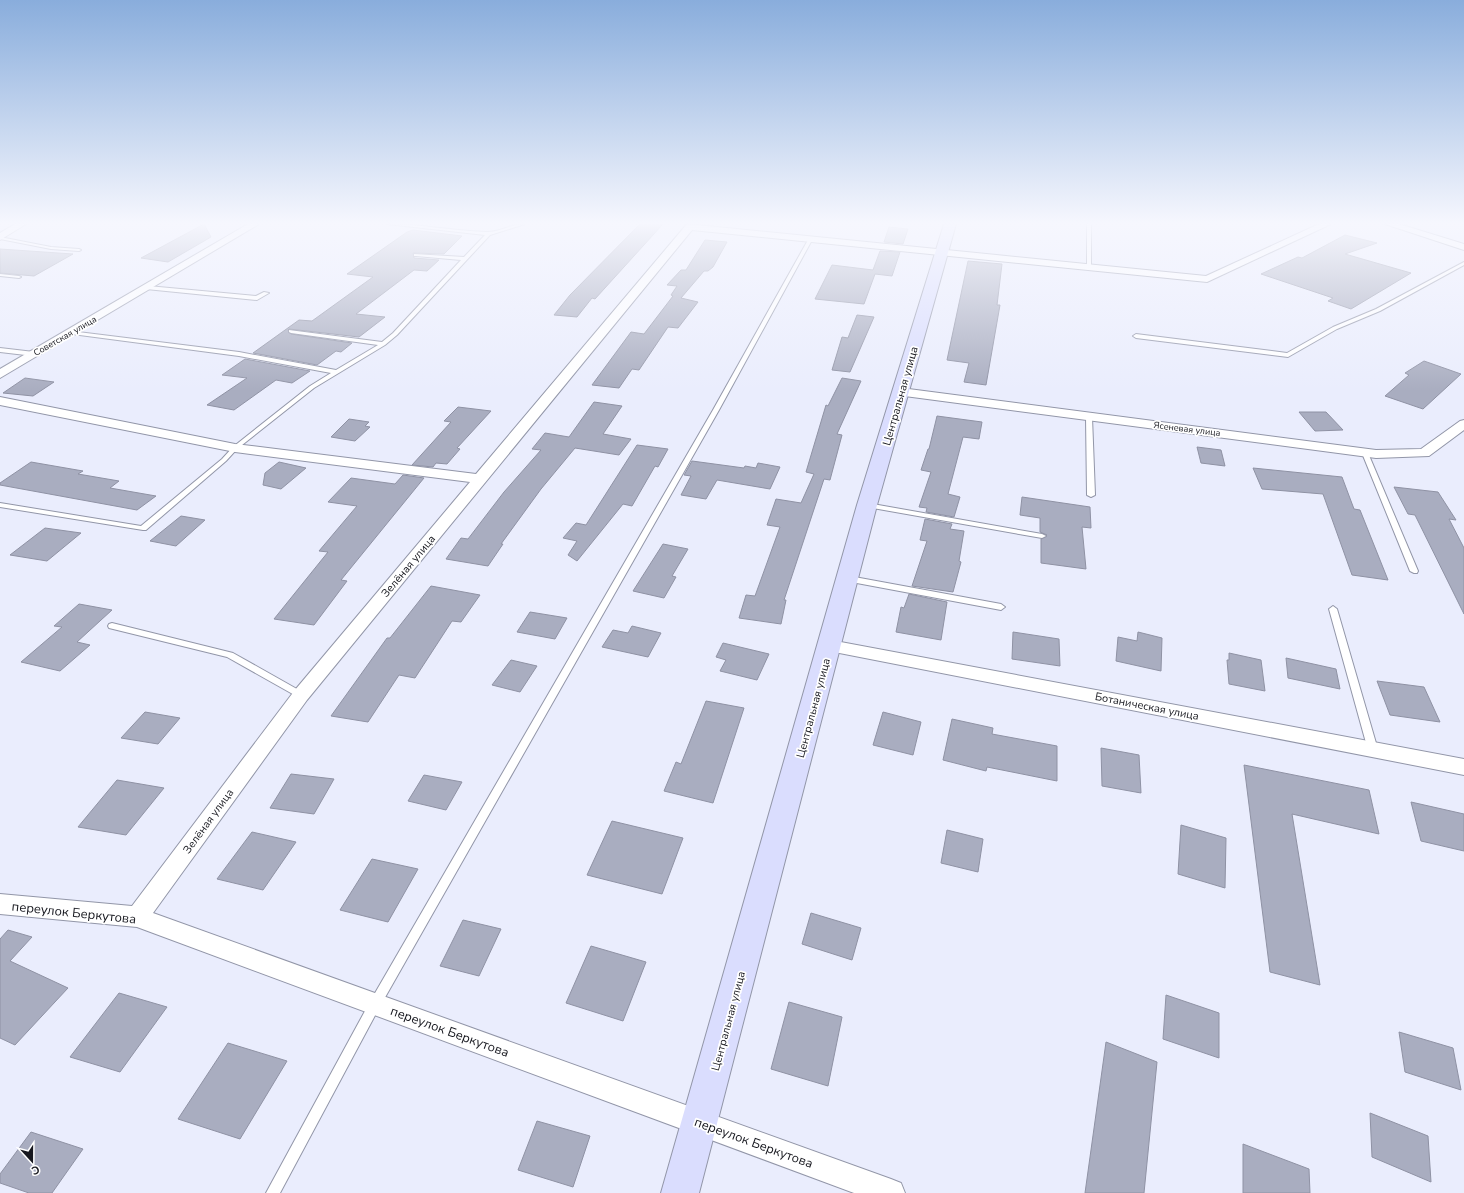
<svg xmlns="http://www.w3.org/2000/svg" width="1464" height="1193" viewBox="0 0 1464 1193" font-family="'Nunito Sans',sans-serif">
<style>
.building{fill:#a9adc0;stroke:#8f92a4}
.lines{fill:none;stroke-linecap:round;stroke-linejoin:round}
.lane-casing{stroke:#9296a8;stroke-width:2}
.street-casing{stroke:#9296a8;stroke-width:2}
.secondary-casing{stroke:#9296a8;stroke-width:2}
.lane{fill:#fff;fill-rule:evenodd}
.street{fill:#fff;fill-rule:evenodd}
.secondary{fill:#daddfe;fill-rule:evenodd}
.labels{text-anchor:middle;stroke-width:3.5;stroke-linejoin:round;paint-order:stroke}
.far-street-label{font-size:9px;fill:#16171e;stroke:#fff}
.street-label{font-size:11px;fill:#16171e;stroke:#fff}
.near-street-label{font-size:13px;fill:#16171e;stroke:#fff}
</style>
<rect width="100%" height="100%" fill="#eaedfd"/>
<path class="building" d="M204,224L211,237L168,262L141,258Z
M640,224H663L595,299L592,298L577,317L554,315L570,295Z
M889,227L908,229L903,244L884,242Z
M413,230L462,236L444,254L413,253L414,258L439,260L427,271L414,270L356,314L385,317L359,337L289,329L288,330L291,334L352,343L341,352L336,351L317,365L253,353L299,320L312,321L373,277L347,274L407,232Z
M1345,235L1377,243L1345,254L1411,273L1351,309L1328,301L1333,298L1261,274L1298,257L1302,258Z
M705,240L727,242L713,267L708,271H704L681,298L698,302L678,328L668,327L639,370L632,369L619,388L592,385L631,332L644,334L673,296L671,295L677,286L667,285L681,270H686Z
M0,249L73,254L34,276L0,273Z
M880,251L900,252L892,276L875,274L864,304L815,299L832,265L873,270Z
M968,261L1002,264L997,305H1000L986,385L964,382L969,363L947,360Z
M857,315L874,317L850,372L832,370L842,337L848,338Z
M245,359L310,371L292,383L276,380L234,410L207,405L247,378L222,375Z
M1424,361L1461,374L1423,409L1385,396L1409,375L1405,373Z
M25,378L54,382L33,396L3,393Z
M842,378L861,381L837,434L842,435L830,480L824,479L784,600H786L781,624L739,618L746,595L755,596L780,527L767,525L776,499L801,503L814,474L806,472L826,405L828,406Z
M594,402L622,406L603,434L631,439L619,455L575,448L541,489L501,544H503L488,566L446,559L461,538L468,539L504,492L541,450L532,449L545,433L569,437Z
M458,407L491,411L457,448L460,449L447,464L436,463L433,467L412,465L451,422L444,421Z
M1299,412H1326L1343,430L1315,431Z
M937,416L982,422L979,439L963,437L948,494L960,497L954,517L926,512L927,508L919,507L931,472L921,470L928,449H929Z
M349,419L369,422L365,426L370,427L355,441L331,437Z
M637,445L668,449L658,467L655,466L632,506L623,504L577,561L568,555L577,541L563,538L576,523L586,525Z
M1197,447L1221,450L1225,466L1201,463Z
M692,461L744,468L745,466L756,468L758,463L780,467L770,489L717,480L706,499L681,495L691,476L684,475Z
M31,462L83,471L78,474L119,481L110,488L156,496L137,510L0,485V483Z
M279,462L306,468L281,489L263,485L265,473Z
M1253,468L1342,477L1354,509L1360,510L1388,580L1352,575L1323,494L1262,489Z
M403,475L424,478L341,580L347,581L314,625L274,619L328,552L319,551L357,506L328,502L351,478L395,484Z
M1394,487L1438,492L1456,520L1449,519L1464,548V614L1415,515L1408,514Z
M1022,497L1090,507L1091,528L1082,527L1086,569L1041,563V539L1047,535L1040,532V518L1020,515Z
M181,516L205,520L176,546L150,541Z
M925,519L952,524L950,529L964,531L959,561L961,562L953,592L912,586L927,541L920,540Z
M45,528L81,533L47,561L10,555Z
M663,544L688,549L672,576L676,577L664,598L633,591Z
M431,586L480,595L461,622L452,621L415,678L399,675L368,722L331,716L387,638H390Z
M909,594L947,602L941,640L896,632L901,607L904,608Z
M79,604L112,610L77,642L90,645L60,671L21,662L62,627L54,626Z
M530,612L567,618L555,639L517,632Z
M632,626L661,633L648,657L602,647L613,630L628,633Z
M1013,632L1059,639L1060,666L1012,659Z
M1138,632L1162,638L1161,671L1116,661L1118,637L1137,641Z
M723,643L769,654L757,680L720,671L726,660L716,657Z
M1229,653L1261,660L1265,691L1229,684L1227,660H1229Z
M1286,658L1336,669L1340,689L1288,678Z
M511,660L537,666L520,692L492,685Z
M1377,681L1424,687L1440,722L1390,715Z
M706,701L744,708L713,803L664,791L676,762L681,764Z
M145,712L180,718L158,744L121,738Z
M883,712L921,722L913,755L873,745Z
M952,719L993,728L992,734L1057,746V781L987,767L986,771L943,760Z
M1101,748L1139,755L1141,793L1102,786Z
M1244,765L1369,790L1379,834L1292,814L1320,985L1270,972Z
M291,774L334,779L314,814L270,808Z
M424,775L462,782L446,810L408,801Z
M117,780L164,788L126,835L78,827Z
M1411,802L1464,814V851L1421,841Z
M612,821L683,838L662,894L587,875Z
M1181,825L1226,838L1225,888L1178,874Z
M947,830L983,839L978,872L941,863Z
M252,832L296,842L263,890L217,879Z
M372,859L418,869L388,922L340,910Z
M811,913L861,928L852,960L802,944Z
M463,920L501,929L479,976L440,966Z
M8,930L32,937L10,961L68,988L15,1045L0,1038V939Z
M591,946L646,962L623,1021L566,1003Z
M119,993L167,1007L120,1072L70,1057Z
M1166,995L1219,1013V1058L1163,1039Z
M789,1002L842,1017L828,1086L771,1069Z
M1399,1032L1453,1048L1461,1090L1405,1072Z
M1106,1042L1157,1062L1144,1193H1085Z
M228,1043L287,1061L240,1139L178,1119Z
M1370,1113L1428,1136L1431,1182L1372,1157Z
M537,1121L590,1136L573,1187L518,1170Z
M31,1132L83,1149L52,1193H29L0,1183V1174Z
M1243,1144L1309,1169L1310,1193H1243Z"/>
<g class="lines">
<g class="lane-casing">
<path id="lane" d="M387,224C420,224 453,231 486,232C498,233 511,224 525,224L490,235L397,335L385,345L314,388L237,449L226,461L146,530H143L0,507V503L141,526L222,459L233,447L310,386L331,373L239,356L72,334L69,332L70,331L239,352L336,370L378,345L291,333L289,332V330L382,342L393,333L461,260L416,256H414V254L464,257L485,235Z
M1087,224H1091V267L1089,268L1087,267Z
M0,237L51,247L79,249L81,250L79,251L51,249L0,239Z
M810,239L812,240L719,410L379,1008L280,1193H266L371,1000L713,410L808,240Z
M1464,262V265L1380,311L1337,329L1288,357L1136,338L1133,336L1136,334L1287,353L1333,327L1376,309Z
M0,274L19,276L21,277L19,278L0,276Z
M148,286L256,296L264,292L269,293L257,300L146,289L145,288Z
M0,348L34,352L37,354L34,356L0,352Z
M1089,415L1092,417L1095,495L1091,497L1087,495L1086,417Z
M1365,451L1368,453L1418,571L1417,573H1414L1410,571L1362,453Z
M864,503H867L1042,534L1046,536L1042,538L867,507H864L863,505Z
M849,576L1001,604L1005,607L1001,610L846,581L845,579L846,577Z
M1333,606L1337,609L1378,750L1376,753L1373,754L1370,753L1368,750L1329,609Z
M112,623L233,653L304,693L305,695L304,697H298L227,657L109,628L108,626L109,624Z"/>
</g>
<g class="street-casing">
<path id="street" d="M15,224H26L0,240V233Z
M248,224H259L0,378V369Z
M687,224L1206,276L1319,224H1331L1207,282L692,230L307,700L153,913L891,1179L901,1183L905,1193H854L137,927L0,914V894L132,906L295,690L470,482L235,452L0,405V397L235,444L476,474Z
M1385,224H1399L1464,244V250Z
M901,388L1376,450L1421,449L1460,421L1464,420V430L1429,456L1376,458L897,395L895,392L897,389Z
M830,640L1464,759V775L824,650L822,646L824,642Z"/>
</g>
<g class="secondary-casing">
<path id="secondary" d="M944,224H956L877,505L699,1193H661L857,505Z"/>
</g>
<use href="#lane" class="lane"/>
<use href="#street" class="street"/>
<use href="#secondary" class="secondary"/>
</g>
<linearGradient id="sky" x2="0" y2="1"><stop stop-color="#89addc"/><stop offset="0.57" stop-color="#f6f7fe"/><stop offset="1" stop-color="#f6f7fe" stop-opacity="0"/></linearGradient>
<rect width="1464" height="391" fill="url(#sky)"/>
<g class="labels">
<g class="far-street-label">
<text transform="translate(65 336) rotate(-30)" y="3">Советская улица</text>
<text transform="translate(1187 429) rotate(7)" y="3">Ясеневая улица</text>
</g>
<g class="street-label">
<text transform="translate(900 396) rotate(-74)" y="4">Центральная улица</text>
<text transform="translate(408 566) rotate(-50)" y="4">Зелёная улица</text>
<text transform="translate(1147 706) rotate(11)" y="4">Ботаническая улица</text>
<text transform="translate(813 708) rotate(-75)" y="4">Центральная улица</text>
<text transform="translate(208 821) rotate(-54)" y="4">Зелёная улица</text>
<text transform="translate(728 1021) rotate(-75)" y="4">Центральная улица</text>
</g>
<g class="near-street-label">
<text transform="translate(74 912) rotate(6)" y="5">переулок Беркутова</text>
<text transform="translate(450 1031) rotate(20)" y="5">переулок Беркутова</text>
<text transform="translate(754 1142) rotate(20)" y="5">переулок Беркутова</text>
</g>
</g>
<g transform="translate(32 1161) rotate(159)" stroke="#ffffff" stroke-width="3" paint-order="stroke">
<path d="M0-3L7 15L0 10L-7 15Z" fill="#16171e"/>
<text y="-6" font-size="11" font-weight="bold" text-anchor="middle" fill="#16171e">С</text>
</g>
</svg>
